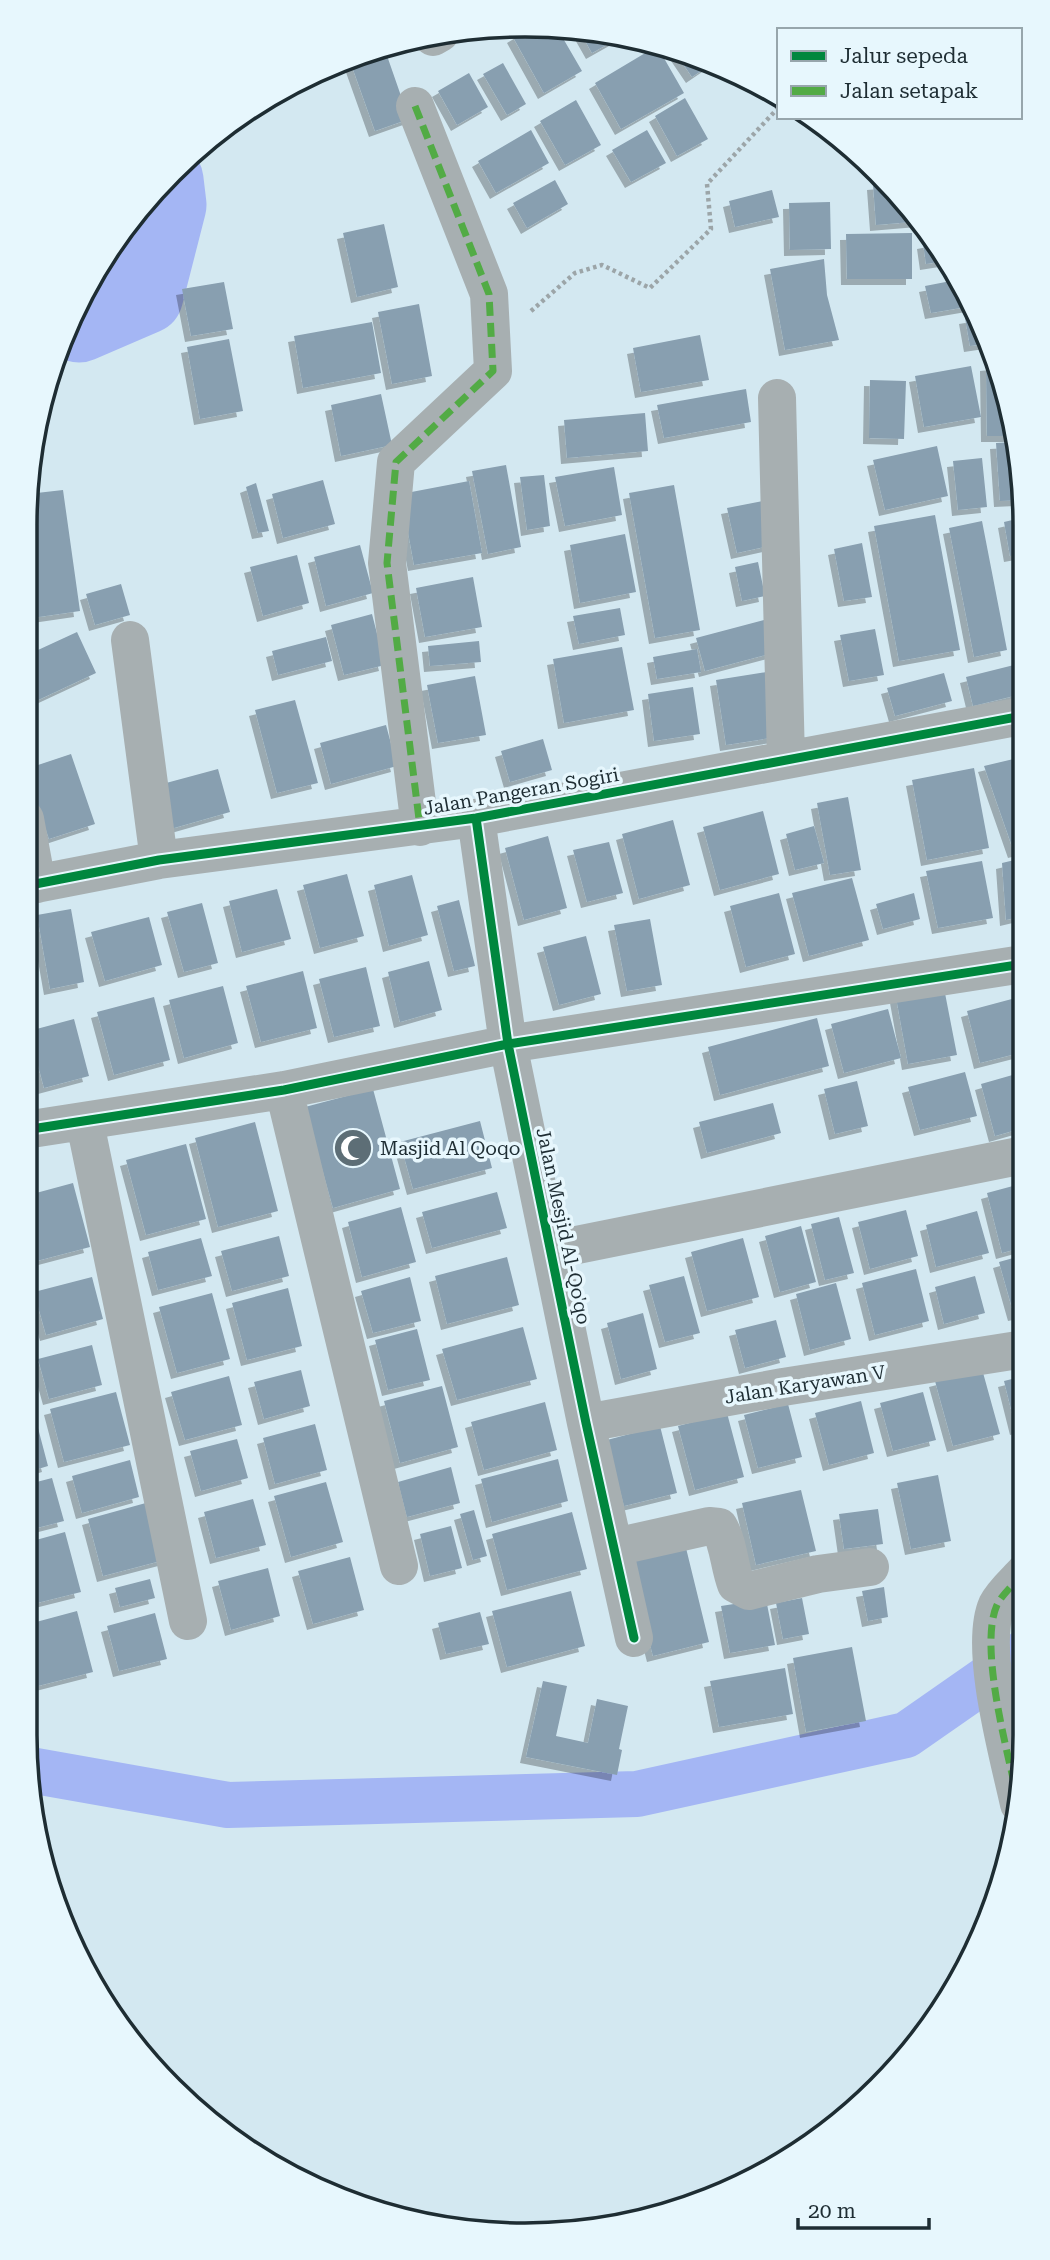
<svg xmlns="http://www.w3.org/2000/svg" width="1050" height="2260" viewBox="0 0 1050 2260" font-family="'Roboto Serif',serif">
<style>
.lines{fill:none;stroke-linecap:round;stroke-linejoin:round}
.canal{stroke:#a4b6f4;stroke-width:46}
.river{stroke:#a4b6f4;stroke-width:79}
.building{fill:#889fb0;filter:url(#shadow)}
.path{stroke:#9ca5a8;stroke-width:4.5;stroke-dasharray:3.5 3.5;stroke-linecap:butt}
.minor{stroke:#a7afb1;stroke-width:38}
.quiet{stroke:#52ab45;stroke-width:7;stroke-dasharray:14 7;stroke-linecap:butt}
.cycleway-casing{stroke:#e7f7fd;stroke-width:13}
.cycleway{stroke:#00873e;stroke-width:9}
.labels{text-anchor:middle;stroke-width:7;stroke-linejoin:round;paint-order:stroke}
.street-label{font-size:19px;fill:#1e2d33;stroke:#e7f7fd}
.poi-label{font-size:19px;fill:#1e2d33;stroke:#e7f7fd;text-anchor:start}
.rim{fill:none;stroke:#1e2d33;stroke-width:3.5}
</style>
<defs>
<filter id="shadow"><feDropShadow dx="-6" dy="6" stdDeviation="0" flood-color="#0004"/></filter>
</defs>
<rect width="100%" height="100%" fill="#d3e8f1"/>
<g class="lines">
<path class="canal" d="M30,1770L228,1805L637,1794L906,1735L1025,1652"/>
<path class="river" d="M70,320L79,323L144,295L167,205L164,180"/>
</g>
<path class="building" d="M533,25L557,28L582,71L544,93L513,37Z
M579,30L622,34L624,35L592,53Z
M657,46L684,93L621,129L595,83Z
M384,47L409,119L375,131L349,58Z
M673,49L714,62L692,77Z
M503,63L526,104L507,115L483,74Z
M469,73L488,107L457,125L438,91Z
M685,98L708,139L677,156L655,116Z
M576,100L601,145L565,165L540,121Z
M531,130L549,163L496,193L478,161Z
M647,130L666,163L631,182L612,150Z
M555,180L568,204L527,228L513,203Z
M885,183L923,221L876,225L873,184Z
M772,190L779,217L735,227L729,201Z
M830,202L831,249L790,250L789,203Z
M384,224L398,287L357,297L343,233Z
M912,233V279H847L846,234Z
M934,241L945,261L926,264L923,243Z
M824,259L827,295L839,340L785,350L770,269Z
M956,280L972,306L931,313L925,286Z
M224,282L233,329L191,336L182,289Z
M419,304L432,376L392,384L378,312Z
M977,316L990,343L970,346L965,318Z
M372,322L381,373L303,388L294,336Z
M700,335L709,380L641,392L633,348Z
M229,339L243,411L200,419L187,347Z
M996,364L1015,436H987L986,365Z
M971,366L981,417L924,427L915,376Z
M870,380L906,381L904,439L869,438Z
M746,389L751,422L664,438L657,405Z
M381,394L392,445L341,456L331,405Z
M645,413L648,451L567,458L564,420Z
M1016,442L1021,459V500L1000,501L996,443Z
M937,446L948,496L885,510L873,460Z
M982,458L987,507L958,510L953,461Z
M506,465L521,547L488,554L472,471Z
M614,467L622,515L565,526L555,477Z
M544,475L550,526L527,530L520,477Z
M323,480L335,524L283,538L272,494Z
M469,481L482,553L414,565L401,494Z
M256,483L269,531L258,533L246,487Z
M674,485L700,630L655,638L629,493Z
M63,490L80,611L25,619V525L28,494Z
M768,500L778,544L737,553L727,508Z
M935,515L960,650L899,661L874,526Z
M1021,518V554L1010,556L1004,522Z
M982,521L1007,650L974,657L949,528Z
M625,534L636,592L580,603L570,545Z
M862,543L872,597L844,601L834,549Z
M360,545L373,593L326,606L314,557Z
M297,555L309,603L263,616L250,567Z
M758,562L765,596L742,601L735,567Z
M473,577L482,627L425,637L416,588Z
M121,584L130,615L95,625L86,594Z
M620,608L625,635L579,644L573,616Z
M372,614L385,665L344,675L331,625Z
M764,620L773,653L705,671L696,638Z
M875,629L884,675L849,681L840,635Z
M77,632L96,673L36,701L25,677V656Z
M326,637L332,661L278,675L272,651Z
M479,641L481,662L430,666L428,646Z
M622,647L634,710L564,723L553,659Z
M697,649L701,672L657,679L653,657Z
M1018,664L1022,678V694L973,706L966,677Z
M773,671L783,736L726,745L716,680Z
M944,673L952,701L895,716L887,688Z
M475,676L486,735L438,743L427,685Z
M693,687L700,734L654,741L648,694Z
M295,700L318,783L277,793L255,710Z
M386,725L397,766L331,784L320,743Z
M543,739L552,770L510,782L501,751Z
M71,754L95,824L49,839L26,769Z
M1022,757V850L1014,852L984,766Z
M974,768L989,848L927,860L912,780Z
M218,769L230,812L167,830L155,786Z
M848,797L861,870L830,875L817,803Z
M763,811L779,874L720,890L703,827Z
M673,820L690,885L639,899L622,834Z
M814,826L824,863L795,870L786,834Z
M548,836L567,908L524,920L505,848Z
M609,842L623,893L587,902L573,850Z
M1023,858V916L1006,920L1002,863Z
M982,861L993,918L938,928L926,871Z
M347,874L364,936L320,948L303,885Z
M412,875L428,935L389,946L374,885Z
M852,878L869,940L809,956L792,893Z
M277,889L291,939L242,952L229,901Z
M779,893L795,954L746,967L730,906Z
M914,893L920,919L883,929L876,904Z
M459,900L475,966L454,971L437,906Z
M202,903L218,963L184,972L167,912Z
M71,909L84,982L50,989L37,915Z
M149,917L162,965L105,981L91,932Z
M650,919L662,985L627,991L614,925Z
M586,936L601,994L559,1005L543,947Z
M429,961L442,1010L400,1022L388,972Z
M366,967L380,1026L334,1037L319,979Z
M303,971L317,1028L261,1042L246,986Z
M223,986L238,1043L184,1058L169,1000Z
M944,988L957,1055L908,1064L896,997Z
M1023,996V1052L980,1063L967,1011Z
M154,997L170,1060L114,1075L97,1012Z
M888,1009L901,1058L844,1073L831,1024Z
M817,1018L829,1066L720,1095L708,1047Z
M74,1019L89,1076L44,1088L29,1031Z
M965,1072L977,1116L920,1130L908,1087Z
M1023,1072V1128L995,1136L981,1084Z
M857,1081L868,1126L835,1134L824,1089Z
M373,1089L400,1189L333,1208L305,1107Z
M773,1103L781,1133L707,1153L699,1122Z
M480,1121L492,1168L413,1189L400,1142Z
M255,1122L278,1211L218,1227L195,1138Z
M186,1144L206,1219L146,1235L126,1160Z
M73,1183L90,1247L29,1263L25,1244V1196Z
M1024,1183V1247L1002,1253L987,1193Z
M497,1192L507,1228L432,1248L422,1212Z
M401,1207L416,1262L362,1277L348,1222Z
M906,1210L918,1256L870,1269L858,1222Z
M977,1211L989,1253L936,1267L926,1225Z
M839,1217L854,1273L825,1280L811,1224Z
M801,1226L816,1282L780,1292L765,1236Z
M279,1236L289,1276L232,1291L221,1251Z
M201,1238L212,1276L158,1290L148,1252Z
M743,1238L759,1297L707,1311L691,1252Z
M1024,1255V1313L1014,1315L999,1262Z
M507,1257L519,1305L447,1324L435,1276Z
M916,1269L929,1321L875,1335L862,1283Z
M684,1276L700,1333L665,1342L649,1285Z
M975,1276L985,1313L944,1324L935,1287Z
M92,1277L103,1319L46,1335L34,1292Z
M410,1277L421,1321L373,1333L361,1291Z
M836,1283L851,1339L810,1350L796,1294Z
M288,1288L302,1346L247,1360L232,1303Z
M212,1293L230,1359L177,1373L159,1307Z
M643,1313L657,1369L621,1379L607,1323Z
M776,1320L786,1357L745,1368L735,1330Z
M523,1327L537,1379L457,1400L442,1349Z
M417,1329L430,1380L388,1390L375,1340Z
M92,1345L102,1385L49,1399L38,1359Z
M25,1355L36,1396L25,1399Z
M982,1369L1000,1434L953,1446L935,1381Z
M301,1370L310,1406L264,1419L254,1382Z
M229,1376L242,1425L185,1440L171,1392Z
M1024,1376V1427L1016,1429L1004,1381Z
M442,1386L458,1447L400,1463L384,1401Z
M116,1392L130,1445L64,1462L50,1409Z
M923,1392L936,1440L893,1451L880,1403Z
M861,1401L874,1453L829,1465L815,1413Z
M545,1402L557,1450L484,1470L471,1422Z
M788,1404L802,1457L758,1468L744,1415Z
M33,1409L48,1466L25,1473V1411Z
M727,1413L744,1477L695,1490L678,1426Z
M315,1424L327,1470L275,1484L263,1438Z
M660,1426L677,1493L624,1506L607,1440Z
M237,1439L248,1478L201,1491L190,1451Z
M558,1459L568,1501L492,1522L481,1479Z
M130,1460L139,1497L82,1513L72,1476Z
M451,1467L460,1503L407,1517L398,1482Z
M938,1475L951,1541L911,1549L897,1483Z
M52,1478L64,1521L25,1531V1485Z
M326,1482L343,1542L291,1557L274,1496Z
M801,1490L816,1551L756,1565L742,1503Z
M253,1499L266,1545L216,1558L204,1512Z
M153,1501L168,1559L103,1576L88,1519Z
M878,1509L883,1544L844,1549L839,1514Z
M474,1510L487,1556L473,1560L460,1514Z
M572,1512L587,1569L507,1590L492,1534Z
M451,1526L462,1568L430,1576L420,1534Z
M65,1532L81,1592L25,1606V1543Z
M686,1548L709,1642L653,1656L629,1562Z
M350,1557L364,1610L313,1624L298,1571Z
M268,1568L280,1616L231,1630L218,1581Z
M150,1579L155,1598L120,1607L115,1588Z
M884,1587L888,1617L868,1621L862,1591Z
M571,1591L585,1646L507,1667L492,1611Z
M802,1598L809,1634L783,1639L776,1603Z
M766,1599L775,1645L730,1653L721,1606Z
M77,1611L93,1672L34,1687L25,1650V1625Z
M480,1612L489,1644L446,1654L438,1623Z
M155,1613L167,1659L119,1671L107,1626Z
M852,1647L866,1721L806,1732L793,1658Z
M785,1668L793,1714L719,1727L710,1681Z
M543,1681L567,1686L556,1736L588,1743L597,1699L628,1706L619,1749L622,1750L617,1775L526,1757Z"/>
<g class="lines">
<path class="path" d="M531,311L575,273L602,265L650,288L711,229L707,184L779,107"/>
<path class="minor" d="M433,37L440,33
M415,106L489,294L493,371L396,462L387,563L420,827
M777,398L786,760
M130,640L159,860
M476,818L508,1044L586,1423L634,1638
M25,819L37,884
M25,886L159,860L476,818L1022,716
M284,1090L399,1566
M85,1123L188,1621
M25,1130L284,1090L508,1044L1023,964
M552,1250L1024,1155
M586,1423L783,1387L1024,1349
M615,1547L709,1526L719,1527C729,1544 729,1566 736,1584L749,1591L818,1574L870,1567
M1019,1804C1009,1758 978,1647 997,1605C1003,1593 1016,1582 1025,1572"/>
<path class="quiet" d="M415,106L489,294L493,371L396,462L387,563L420,827
M1019,1804C1009,1758 978,1647 997,1605C1003,1593 1016,1582 1025,1572"/>
<g class="cycleway-casing">
<path id="cycleway" d="M476,818L508,1044L586,1423L634,1638
M25,886L159,860L476,818L1022,716
M25,1130L284,1090L508,1044L1023,964"/>
</g>
<use href="#cycleway" class="cycleway"/>
</g>
<defs>
<g id="mosque-disc" transform="scale(2.0125)"><circle r="9.5" fill="#5d6e76" stroke="#e7f7fd"/><path d="M3.5-4.9A6 6 0 1 0 3.5 4.9A5 5 0 1 1 3.5-4.9Z" fill="#fff"/></g>
</defs>
<g fill-rule="evenodd">
<use href="#mosque-disc" x="353" y="1148"/>
</g>
<g class="labels">
<g class="street-label">
<text transform="translate(521 791) rotate(-10)" y="7">Jalan Pangeran Sogiri</text>
<text transform="translate(564 1226) rotate(78)" y="7">Jalan Mesjid Al-Qo'qo</text>
<text transform="translate(805 1384) rotate(-9)" y="7">Jalan Karyawan V</text>
</g>
<g class="poi-label">
<text x="380" y="1155">Masjid Al Qoqo</text>
</g>
</g>
<path d="M0 0H1050V2260H0ZM525 37H525A488 488 0 0 1 1013 525V1735A488 488 0 0 1 525 2223H525A488 488 0 0 1 37 1735V525A488 488 0 0 1 525 37Z" fill="#e7f7fd" fill-rule="evenodd"/>
<path class="rim" d="M525 37H525A488 488 0 0 1 1013 525V1735A488 488 0 0 1 525 2223H525A488 488 0 0 1 37 1735V525A488 488 0 0 1 525 37Z"/>
<rect x="777" y="28" width="245" height="91" fill="#e7f7fd" stroke="#97a6ac" stroke-width="2"/>
<rect x="791" y="51" width="35" height="10" fill="#00873e" stroke="#97a6ac" stroke-width="2"/>
<text x="840" y="63" font-size="21" fill="#1e2d33">Jalur sepeda</text>
<rect x="791" y="86" width="35" height="10" fill="#52ab45" stroke="#97a6ac" stroke-width="2"/>
<text x="840" y="98" font-size="21" fill="#1e2d33">Jalan setapak</text>
<path d="M798 2218v10h131v-10" fill="none" stroke="#1e2d33" stroke-width="3.5"/>
<text x="808" y="2218" font-size="21" fill="#1e2d33" stroke="#e7f7fd" stroke-width="5" paint-order="stroke">20 m</text>
</svg>
